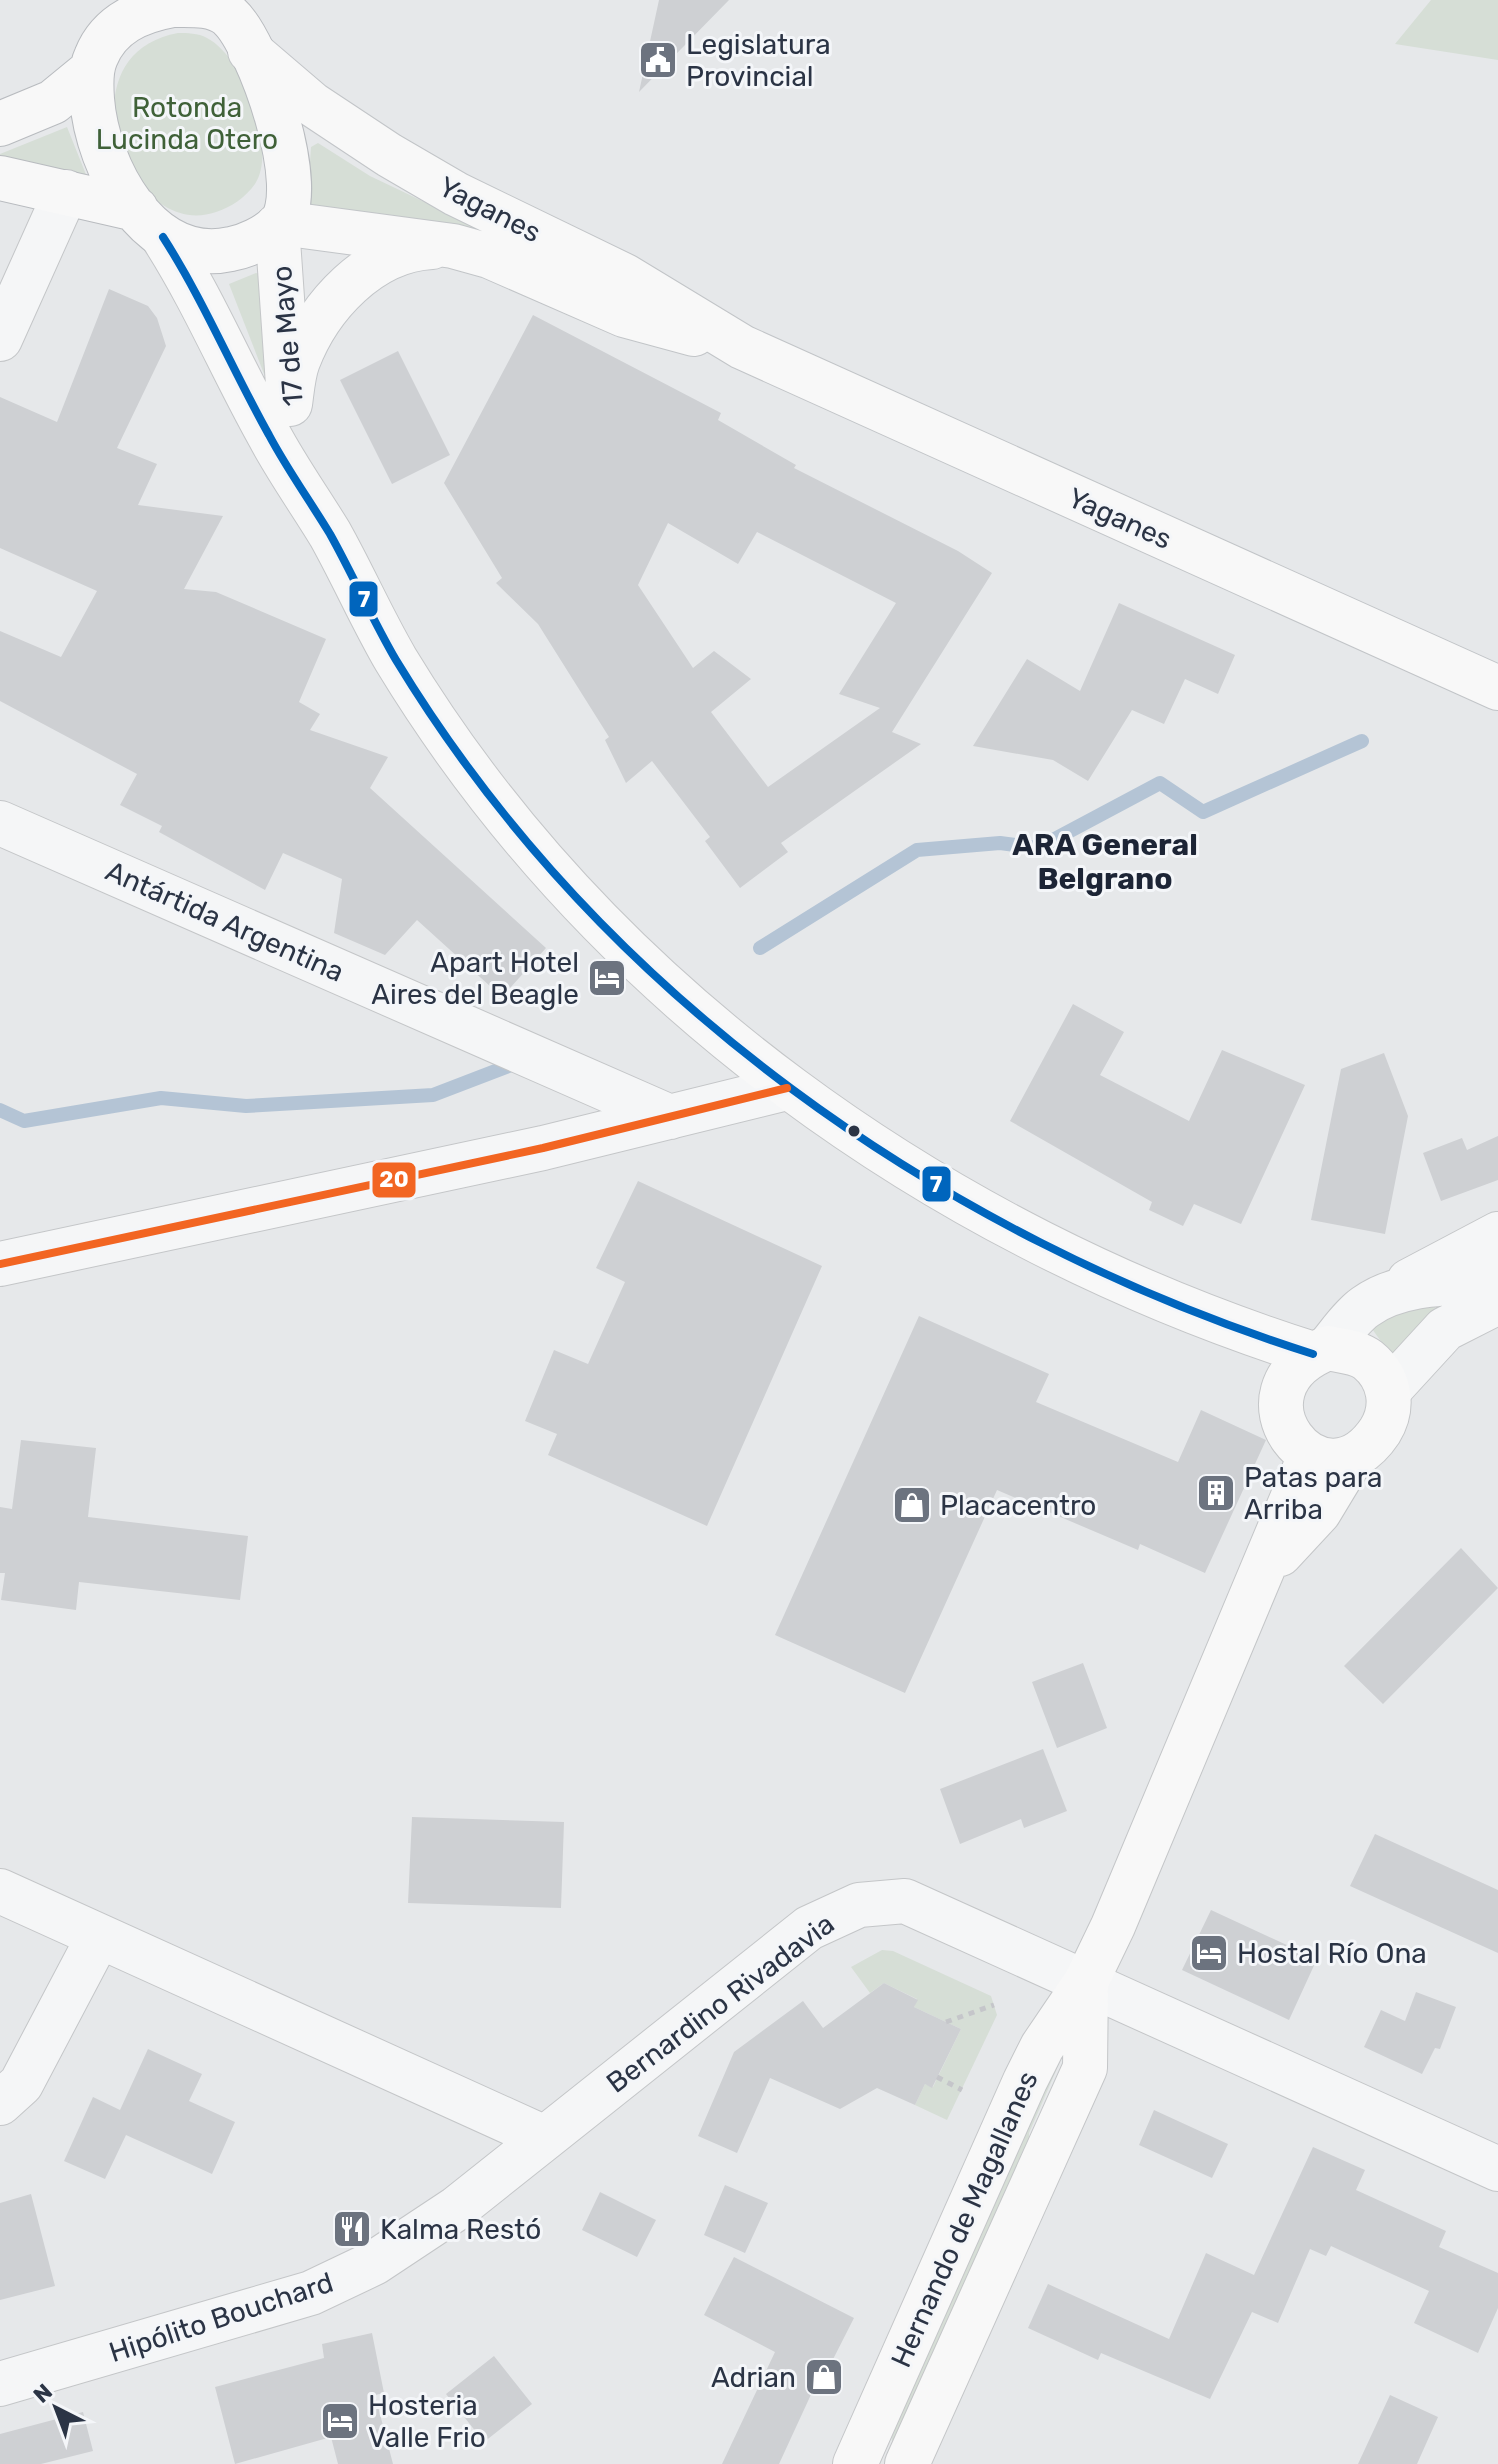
<svg xmlns="http://www.w3.org/2000/svg" width="1498" height="2464" viewBox="0 0 1498 2464" font-family="Rubik,sans-serif">
<style>
.green{fill:#d6ded6}
.lines{fill:none;stroke-linecap:round;stroke-linejoin:round}
.stream{stroke:#b4c4d5;stroke-width:14}
.building{fill:#ced0d3;fill-rule:evenodd}
.minor-casing{stroke:#c4c6c8;stroke-width:46}
.secondary-casing{stroke:#c4c6c8;stroke-width:46}
.primary-casing{stroke:#c2c5c8;stroke-width:46}
.trunk-casing{stroke:#b8bbbf;stroke-width:46}
.path{stroke:#c5c6ca;stroke-width:5;stroke-dasharray:6 6;stroke-linecap:butt}
.minor{stroke:#f5f6f7;stroke-width:44}
.secondary{stroke:#f8f8f8;stroke-width:44}
.primary{stroke:#f8f8f8;stroke-width:44}
.trunk{stroke:#f8f8f8;stroke-width:44}
.bus-1-casing{stroke:#f4f6f9;stroke-width:14}
.bus-2-casing{stroke:#f4f6f9;stroke-width:14}
.bus-1{stroke:#0065bd;stroke-width:8}
.bus-2{stroke:#f26522;stroke-width:8}
.bus-dot{fill:#2b3445;stroke:#f4f6f9;stroke-width:3}
.labels{text-anchor:middle;stroke-width:6;stroke-linejoin:round;paint-order:stroke}
.poi-label{font-size:28px;fill:#2b3445;stroke:#f4f6f9;text-anchor:start}
.park-label{font-size:28px;fill:#3f6138;stroke:#f4f6f9}
.street-label{font-size:28px;fill:#2b3445;stroke:#f4f6f9}
.neighbourhood-label{font-size:30px;font-weight:bold;fill:#1d2536;stroke:#f4f6f9}
.line-badge{stroke:#f4f6f9;stroke-width:3}
.badge-label{font-size:22px;text-anchor:middle;font-weight:bold;fill:#fff}
</style>
<rect width="100%" height="100%" fill="#e6e8ea"/>
<path class="green" d="M1431,0H1498V60L1395,44Z
M178,33C187,33 198,33 207,38C244,57 278,149 255,184C245,198 231,207 216,212C128,243 58,55 178,33Z
M67,127L87,177L0,159V154Z
M318,143L370,176L626,298L307,207L311,147Z
M256,273L259,274L282,420L229,284Z
M1438,1304L1395,1361L1365,1319Z
M882,1950L893,1951L991,1996L997,2015L947,2120L915,2105L925,2084L933,2087L961,2029L914,2007L917,1999L884,1983L870,1993L851,1967Z
M1061,2047L1065,2050L1029,2133V2147L882,2464L892,2442L891,2432Z"/>
<g class="lines">
<path class="stream" d="M760,948L917,850L1000,843L1038,848L1160,783L1203,812L1362,741
M0,1110L24,1121L161,1098L246,1106L433,1095L511,1065"/>
</g>
<path class="building" d="M659,0H729L639,92Z
M109,289L148,306L157,318L166,346L117,448L157,464L138,505L223,516L184,589L216,592L326,639L299,702L320,714L310,730L388,757L370,788L546,948L502,997L417,920L385,955L334,933L342,879L283,853L265,890L159,832L162,826L120,805L137,774L0,701V631L61,657L97,591L0,548V397L57,422Z
M533,315L721,413L718,420L796,465L794,468L958,551L992,573L892,732L921,744L781,843L788,852L740,888L705,841L710,837L652,761L626,783L605,740L609,737L538,624L496,583L502,578L444,483ZM668,523L738,564L757,532L896,603L839,694L880,708L768,787L711,712L751,679L714,651L693,668L638,585Z
M398,351L450,455L392,484L340,380Z
M1119,603L1235,655L1218,694L1185,679L1164,724L1132,710L1088,781L1053,760L973,746L1027,659L1080,691Z
M1073,1004L1124,1032L1100,1075L1189,1121L1222,1050L1305,1085L1241,1224L1194,1204L1183,1226L1149,1210L1152,1202L1010,1121Z
M1384,1053L1408,1116L1385,1234L1311,1220L1341,1069Z
M1498,1136V1180L1441,1201L1423,1153L1462,1138L1467,1150Z
M638,1181L822,1266L707,1526L548,1455L557,1434L525,1421L554,1350L588,1364L625,1282L596,1268Z
M919,1316L1049,1374L1036,1402L1178,1462L1201,1410L1266,1440L1205,1573L1140,1544L1138,1550L997,1490L905,1693L775,1635Z
M21,1440L96,1448L88,1517L248,1536L240,1600L79,1582L76,1610L1,1600L5,1573H0V1507L12,1509Z
M1461,1548L1498,1588L1383,1704L1344,1666Z
M1083,1663L1107,1728L1057,1748L1032,1682Z
M1043,1749L1067,1811L1024,1828L1021,1819L960,1844L940,1789Z
M412,1817L564,1822L561,1908L408,1903Z
M1375,1834L1498,1890V1953L1350,1886Z
M1211,1910L1317,1959L1289,2020L1182,1970Z
M884,1983L918,2000L914,2007L961,2029L932,2088L925,2084L915,2105L877,2088L840,2109L770,2078L737,2153L698,2136L734,2052L803,2001L823,2028Z
M1416,1992L1456,2007L1440,2049L1435,2048L1422,2074L1364,2047L1381,2010L1405,2021Z
M148,2049L202,2074L189,2101L235,2122L212,2174L126,2135L105,2179L64,2161L93,2097L120,2110Z
M1154,2110L1228,2144L1212,2178L1139,2145Z
M1313,2147L1365,2170L1356,2190L1446,2231L1439,2247L1498,2273V2308L1478,2353L1414,2323L1429,2291L1331,2246L1326,2256L1310,2249L1278,2323L1252,2312L1210,2399L1101,2353L1098,2360L1028,2328L1048,2284L1169,2339L1206,2253L1254,2275Z
M725,2185L768,2203L745,2253L704,2235Z
M600,2192L656,2220L637,2257L582,2230Z
M31,2194L55,2286L0,2300V2203Z
M734,2257L854,2318L824,2377L820,2375L779,2464H722L775,2352L704,2315Z
M372,2333L384,2393L375,2395L393,2464H338L331,2437L235,2464L215,2387L324,2358L322,2344Z
M494,2356L532,2404L484,2442L446,2394Z
M1390,2395L1438,2417L1417,2464H1358Z
M83,2412L93,2451L41,2464H0V2434Z"/>
<g class="lines">
<g class="minor-casing">
<path id="minor" d="M0,339L66,192
M0,823L670,1117
M0,1264L543,1148L787,1088
M1409,1281L1498,1234
M1328,1348C1339,1335 1351,1317 1365,1307C1400,1281 1456,1283 1498,1280
M1389,1390L1445,1329L1498,1302
M0,1891L545,2138L809,1928L859,1905L905,1901L1498,2169
M0,2103L21,2084L99,1936
M0,2384L311,2293L374,2263L457,2208L545,2138"/>
</g>
<g class="secondary-casing">
<path id="secondary" d="M277,226L289,399
M163,237C204,301 232,369 269,435C287,469 310,501 330,534C353,575 372,619 396,660C600,996 941,1236 1313,1354
M1328,1348C1340,1351 1358,1352 1368,1360C1390,1378 1395,1407 1380,1431C1322,1518 1221,1390 1328,1348Z
M1280,1554L1319,1512L1351,1459
M855,2464L1025,2081L1042,2047L1086,1982L1113,1926L1310,1456
M907,2464L1085,2068L1086,1982"/>
</g>
<g class="primary-casing">
<path id="primary" d="M250,51L312,104L389,155L456,194L625,276L742,347L1498,688
M281,223L453,246L489,256L624,315L694,334
M290,404C292,390 293,374 298,361C319,306 370,250 432,247"/>
</g>
<g class="trunk-casing">
<path id="trunk" d="M172,5C191,5 213,3 229,16C259,42 311,193 279,225C266,237 247,246 231,249C149,267 97,167 92,99C91,85 90,70 96,57C109,24 139,11 172,5Z
M0,124L53,102L92,70
M0,178L136,209"/>
</g>
<path class="path" d="M946,2022L994,2005
M937,2077L962,2090"/>
<use href="#minor" class="minor"/>
<use href="#secondary" class="secondary"/>
<use href="#primary" class="primary"/>
<use href="#trunk" class="trunk"/>
<g class="bus-1-casing">
<path id="bus-1" d="M163,237C204,301 232,369 269,435C287,469 310,501 330,534C353,575 372,619 396,660C600,996 941,1236 1313,1354"/>
</g>
<g class="bus-2-casing">
<path id="bus-2" d="M0,1264L543,1148L787,1088"/>
</g>
<use href="#bus-1" class="bus-1"/>
<use href="#bus-2" class="bus-2"/>
</g>
<defs>
<g id="civic-square" transform="scale(2)"><rect x="-9" y="-9" width="18" height="18" rx="4" fill="#6c737f" stroke="#f4f6f9"/><path d="M-.6-6.5H3V-4.5H.6V-3L4-1V1h2V6H-6V1h2V-1L-.6-3ZM-1.2 2.5V6h2.4V2.5Z" fill="#fff"/></g>
<g id="hotel-square" transform="scale(2)"><rect x="-9" y="-9" width="18" height="18" rx="4" fill="#6c737f" stroke="#f4f6f9"/><path d="M-6-4.5h1.5V1H6V5H4.5V3h-9V5H-6ZM-4 0a1.8 1.8 0 1 1 3.6 0ZM.5 0V-2.5h3Q6-2.5 6 0Z" fill="#fff"/></g>
<g id="building-square" transform="scale(2)"><rect x="-9" y="-9" width="18" height="18" rx="4" fill="#6c737f" stroke="#f4f6f9"/><path d="M-4-6H4V6H1V3H-1V6H-4ZM-2.5-4.3h1.7v1.8h-1.7ZM.8-4.3h1.7v1.8H.8ZM-2.5-1h1.7V.8h-1.7ZM.8-1h1.7V.8H.8Z" fill="#fff"/></g>
<g id="shop-square" transform="scale(2)"><rect x="-9" y="-9" width="18" height="18" rx="4" fill="#6c737f" stroke="#f4f6f9"/><path d="M-5-2.5h2.3a2.7 3.5 0 0 1 5.4 0H5L5.5 6h-11ZM-1.5-2.5h3a1.5 2.3 0 0 0-3 0Z" fill="#fff"/></g>
<g id="restaurant-square" transform="scale(2)"><rect x="-9" y="-9" width="18" height="18" rx="4" fill="#6c737f" stroke="#f4f6f9"/><path d="M-5-6h1v4h1v-4h1v4h1v-4h1v5L-1.5 .5V6h-2V.5L-5-1ZM5-6V6H3V1.5H1.5Q1.5-4 5-6Z" fill="#fff"/></g>
</defs>
<g fill-rule="evenodd">
<use href="#civic-square" x="658" y="60"/>
<use href="#hotel-square" x="607" y="978"/>
<use href="#building-square" x="1216" y="1493"/>
<use href="#shop-square" x="912" y="1505"/>
<use href="#hotel-square" x="1209" y="1953"/>
<use href="#restaurant-square" x="352" y="2229"/>
<use href="#shop-square" x="824" y="2377"/>
<use href="#hotel-square" x="340" y="2421"/>
</g>
<circle class="bus-dot" cx="854" cy="1131" r="7"/>
<g class="labels">
<g class="poi-label">
<text x="686" y="54">Legislatura<tspan x="686" dy="32">Provincial</tspan></text>
<text x="579" y="972" text-anchor="end">Apart Hotel<tspan x="579" dy="32">Aires del Beagle</tspan></text>
<text x="1244" y="1487">Patas para<tspan x="1244" dy="32">Arriba</tspan></text>
<text x="940" y="1515">Placacentro</text>
<text x="1237" y="1963">Hostal Río Ona</text>
<text x="380" y="2239">Kalma Restó</text>
<text x="796" y="2387" text-anchor="end">Adrian</text>
<text x="368" y="2415">Hosteria<tspan x="368" dy="32">Valle Frio</tspan></text>
</g>
<g class="park-label">
<text x="187" y="117">Rotonda<tspan x="187" dy="32">Lucinda Otero</tspan></text>
</g>
<g class="street-label">
<text transform="translate(490 209) rotate(27)" y="10">Yaganes</text>
<text transform="translate(287 336) rotate(-95)" y="10">17 de Mayo</text>
<text transform="translate(1120 518) rotate(24)" y="10">Yaganes</text>
<text transform="translate(225 921) rotate(24)" y="10">Antártida Argentina</text>
<text transform="translate(720 2003) rotate(-37)" y="10">Bernardino Rivadavia</text>
<text transform="translate(964 2219) rotate(-66)" y="10">Hernando de Magallanes</text>
<text transform="translate(221 2317) rotate(-18)" y="10">Hipólito Bouchard</text>
</g>
<g class="neighbourhood-label">
<text x="1105" y="855">ARA General<tspan x="1105" dy="34">Belgrano</tspan></text>
</g>
</g>
<g class="line-badge">
<rect x="348" y="580" width="31" height="38" rx="8" fill="#0065bd"/>
<rect x="371" y="1161" width="46" height="38" rx="8" fill="#f26522"/>
<rect x="921" y="1165" width="31" height="38" rx="8" fill="#0065bd"/>
</g>
<g class="badge-label">
<text x="364" y="607">7</text>
<text x="394" y="1187">20</text>
<text x="936" y="1192">7</text>
</g>
<g transform="translate(56 2408) rotate(318)" stroke="#f4f6f9" stroke-width="6" paint-order="stroke">
<path d="M0-6L14 30L0 20L-14 30Z" fill="#2b3445"/>
<text y="-12" font-size="22" font-weight="bold" text-anchor="middle" fill="#2b3445">N</text>
</g>
</svg>
